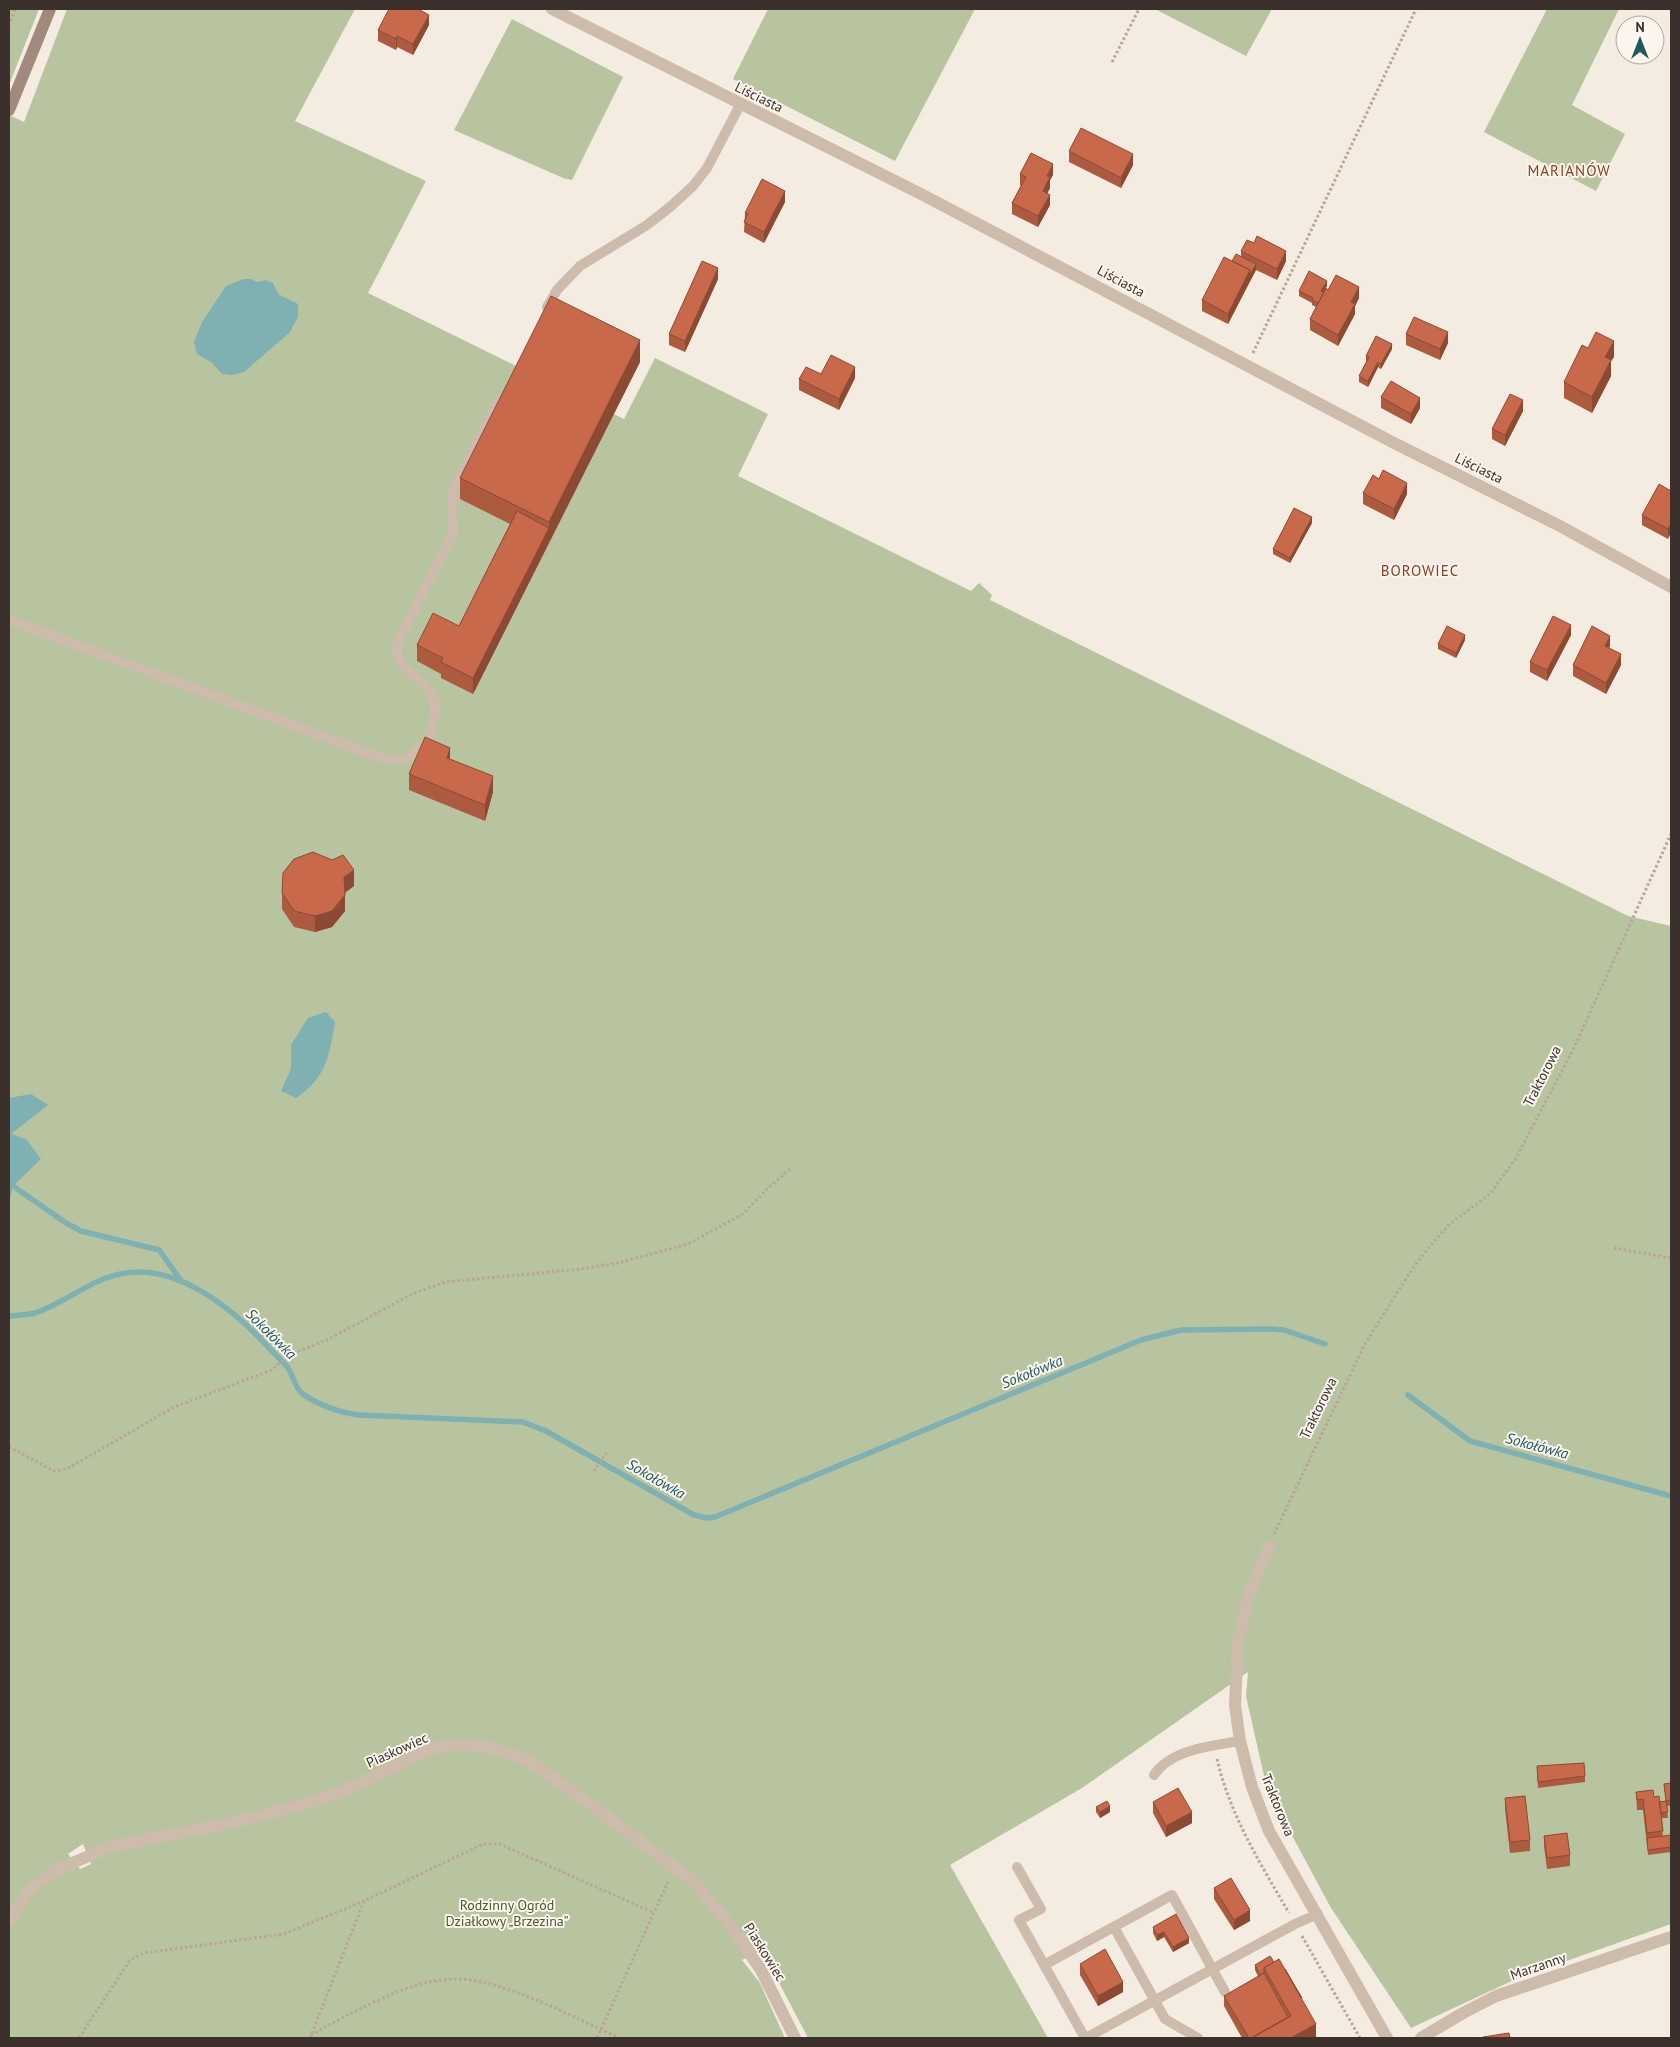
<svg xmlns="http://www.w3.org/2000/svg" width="1680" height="2047" viewBox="0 0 1680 2047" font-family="'PT Sans',sans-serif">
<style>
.green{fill:#b8c4a0;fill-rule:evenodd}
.water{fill:#7fb0b2}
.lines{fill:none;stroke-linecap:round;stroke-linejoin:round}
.stream{stroke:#7fb0b2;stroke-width:5.5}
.path{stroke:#b9a596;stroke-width:3;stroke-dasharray:2.5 2.5;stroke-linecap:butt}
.service{stroke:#cdbbac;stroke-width:10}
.minor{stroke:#cdbbac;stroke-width:12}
.secondary{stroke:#a18a7d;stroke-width:12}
.wall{fill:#ac5a40}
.shaded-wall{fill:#8c4a34}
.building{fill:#c8694b;stroke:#8c4a34}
.labels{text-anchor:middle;stroke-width:4;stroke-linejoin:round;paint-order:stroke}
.street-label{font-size:14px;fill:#3b302b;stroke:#fbf5ee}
.park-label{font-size:14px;fill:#4a5a2e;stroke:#fbf5ee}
.neighbourhood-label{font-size:15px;letter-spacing:1px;fill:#8c3b22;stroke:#fbf5ee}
.water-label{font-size:15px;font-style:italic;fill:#1f5a5e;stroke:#fbf5ee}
</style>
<rect width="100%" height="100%" fill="#f4ebe1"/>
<path class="green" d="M9,9H39L9,85Z
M67,9H355L295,121L426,181L368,293L624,419L655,358L768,414L738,476L971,591L979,583L992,595L990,600L1628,916L1671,926V1924L1518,1978L1411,2028L1331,1908L1267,1789L1246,1696L1248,1672L1082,1788L950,1865L1048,2038H808L762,1950L742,1960L760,1983L785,2038H9V115L24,122ZM83,1844L91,1864L80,1869L68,1854Z
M768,9H975L895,161L733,79Z
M1155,9H1272L1246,56Z
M1547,9H1619L1572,105L1625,134L1596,191L1484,132Z
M512,19L623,77L572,180L563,178L454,130Z"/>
<path class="water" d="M244,279H251L257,282L266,280L273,283L278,294L298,304V317L290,332L244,372L232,375L222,374L212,363L197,354L194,342L202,322L226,286Z
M326,1012L335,1022C329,1055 327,1078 296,1098L281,1091L291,1069V1045L308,1018Z
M31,1094L48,1105L11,1134L26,1139L41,1159L13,1186L9,1204V1098Z"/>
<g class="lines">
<path class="stream" d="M13,1186L66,1223L81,1231L159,1250L182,1282
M9,1316C17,1315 27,1315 35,1313C71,1301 98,1271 140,1272C190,1273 238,1314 270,1349C276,1355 283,1362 288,1368C294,1377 294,1387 303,1394C318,1405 341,1413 360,1415L523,1422L546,1431L694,1515L707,1518L715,1517L1141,1340L1181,1330L1271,1329L1284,1330L1325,1344
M1408,1395L1470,1441L1671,1496"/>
<path class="path" d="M9,26L15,9
M1112,62L1139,9
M1253,353L1416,9
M1614,1248L1671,1258
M9,1447L54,1471L67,1469L174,1407L272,1370L289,1355L329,1339L412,1294L445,1282L581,1269L618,1263L688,1244L743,1214L767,1189L791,1168
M594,1471L606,1453
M1274,1534L1363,1348L1383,1315L1415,1265L1435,1240L1450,1224L1490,1194L1516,1158L1573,1050L1671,834
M1217,1759C1230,1815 1260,1863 1289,1913
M1302,1936L1360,2038
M311,2035C351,2013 406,1981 452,1979C500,1977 575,2018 619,2038
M79,2038L130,1960L144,1953L284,1934L364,1901
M310,2038L364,1901L483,1844H500L654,1913
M597,2038L668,1882"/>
<path class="service" d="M547,307L557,290L580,266L647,225L670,207L693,186L707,168L740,105
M9,620L373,755C382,757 394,762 403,759C427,753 442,717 432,695C423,674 395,674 397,644L453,533L452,493L500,398
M1154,1775C1171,1749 1212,1746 1240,1741
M1017,1867L1041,1909L1019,1920L1085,2038
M1114,1927L1165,2019L1198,2038
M1044,1965L1172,1895L1225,1992
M1086,2038L1295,1924L1318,1914"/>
<path class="minor" d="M552,9L923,195L1394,443L1560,526L1671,587
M1269,1547L1250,1591L1238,1641L1235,1705L1240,1741L1252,1787L1269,1831L1387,2038
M9,1920L30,1890L56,1870L112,1846L218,1826L297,1806L342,1792L428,1750L448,1745L483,1746L526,1759L583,1799L695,1883L733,1929L761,1970L795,2038
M1421,2038L1463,2013L1496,1996L1671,1937"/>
<path class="secondary" d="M9,110L50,9"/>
</g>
<path class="wall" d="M429,25L413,55L397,47L396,50L378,41V30Z
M1069,151L1133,165L1121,188L1069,162Z
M1020,174L1053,175L1050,180V188L1047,193L1050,205L1038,227L1012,214V203L1021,185H1020Z
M785,202L764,243L744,232L745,213Z
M1241,251L1286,261L1277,280L1256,270L1228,324L1202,311V300L1232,261L1241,257Z
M718,279L685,352L669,345V334Z
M1327,286L1323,292L1324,293L1328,290L1359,298L1355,306V314L1338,346L1310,330V319L1316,307L1312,305V303L1299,296V291Z
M1406,334L1448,343L1440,360L1406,345Z
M1588,348L1614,357L1611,361V376L1592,413L1564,398V382Z
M1392,349L1381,369L1378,367L1368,387L1359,382V376L1367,361H1366V356Z
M640,362L473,694L441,678V674L417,661V645L459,626L510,524L460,499V478Z
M821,374L855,378L839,410L799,390V379Z
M1381,397L1420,408L1411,424L1381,408Z
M1523,411L1505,446L1492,439V429Z
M1671,491L1668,539L1642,525V515Z
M1363,493L1407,494L1394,520L1363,504Z
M1312,523L1290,563L1273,554V549Z
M1571,635L1547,681L1530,672V662Z
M1465,640L1456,658L1438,649V644Z
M1610,646L1609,648L1621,665L1606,694L1573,676V665Z
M450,759L493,792L485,821L409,790V774Z
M354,886L345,893V911L332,927L315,932L294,927L282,909V893Z
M1537,1766L1585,1776V1782L1538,1788Z
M1671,1783V1806H1667L1668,1818H1661L1663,1836L1671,1838V1852L1648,1855L1643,1810H1637L1636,1792L1654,1797L1659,1802L1666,1801L1664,1784Z
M1505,1798L1530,1840V1851L1510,1853L1505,1809Z
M1153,1802L1192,1823L1166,1837L1153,1813Z
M1096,1807L1110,1812L1100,1818L1096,1812Z
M1544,1836L1570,1855V1866L1547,1869L1544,1846Z
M1214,1888L1250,1921L1234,1930L1214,1899Z
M1153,1927L1189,1943L1173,1952L1164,1937L1157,1941L1153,1933Z
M1274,1962L1302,2000L1316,2038H1242L1224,2006V1996L1258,1976L1255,1970V1965Z
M1080,1964L1123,1992L1098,2006L1080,1975Z"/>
<path class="shaded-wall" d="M429,15V25L413,55V44Z
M397,36V47L396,50V39Z
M1133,154V165L1121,188V178Z
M1053,164V175L1050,180V188L1043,202V191L1047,176Z
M785,191V202L764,243V232Z
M1050,195V205L1038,227V216Z
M1286,251V261L1277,280V269Z
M1256,264V270L1250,281V275Z
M718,268V279L685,352V341Z
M1250,270V281L1228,324V314Z
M1327,281V286L1321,297V291Z
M1359,287V298L1355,306V314L1338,346V335L1351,302Z
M1448,332V343L1440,360V349Z
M640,340V362L473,694V678L549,528V522Z
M1614,341V357L1611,361V376L1592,413V397L1605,357Z
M1392,344V349L1381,369V364Z
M1378,362V367L1368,387V381Z
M855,367V378L839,410V399Z
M1420,398V408L1411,424V414Z
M1523,400V411L1505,446V435Z
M1407,483V494L1394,520V509Z
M1312,517V523L1290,563V558Z
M1671,523V533L1668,539V529Z
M1571,625V635L1547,681V670Z
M1465,635V640L1456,658V653Z
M1610,636V646L1605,656V646Z
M1621,654V665L1606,694V683Z
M450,748V764L447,758Z
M493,776V792L485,821V805Z
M354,870V886L344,893V877Z
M345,895V911L332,927L315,932V916Z
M1110,1806V1812L1100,1818V1812Z
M1192,1812V1823L1166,1837V1826Z
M1250,1910V1921L1234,1930V1920Z
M1164,1932V1937L1157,1941V1935Z
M1189,1938V1943L1173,1952V1947Z
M1123,1982V1992L1098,2006V1996Z
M1316,2023V2038H1290Z"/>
<path class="building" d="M389,9H418L429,15L413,44L397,36L396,39L378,30Z
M1081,128L1133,154L1121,178L1069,151Z
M1031,153L1053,164L1047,176L1050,177L1043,191L1050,195L1038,216L1012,203L1026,177L1020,174Z
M762,179L785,191L764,232L744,222L748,214L745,213Z
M1257,236L1286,251L1277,269L1241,251L1247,240L1254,243Z
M1236,254L1256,264L1250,275V270L1232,261Z
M1224,257L1250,270L1228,314L1202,300Z
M702,261L718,268L685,341L669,334Z
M1309,271L1327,281L1321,291L1324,293L1318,303L1312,300L1313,298L1299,291Z
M1336,275L1359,287L1351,302L1355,304L1338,335L1310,319L1326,288L1328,290Z
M551,296L640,340L549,522L460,478Z
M1414,317L1448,332L1440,349L1406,334Z
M1596,332L1614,341L1605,357L1611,360L1592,397L1564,382L1582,345L1588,348Z
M1376,336L1392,344L1381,364L1378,362L1368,381L1359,376L1369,357L1366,356Z
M831,355L855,367L839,399L799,379L806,367L821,374Z
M1391,381L1420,398L1411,414L1381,397Z
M1510,394L1523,400L1505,435L1492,429Z
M1383,470L1407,483L1394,509L1363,493L1373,475L1379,479Z
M1659,484L1671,491V523L1668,529L1642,515Z
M1294,508L1312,517L1290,558L1273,549Z
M517,511L549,528L473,678L441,662L443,658L417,645L433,613L459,626Z
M1553,616L1571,625L1547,670L1530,662Z
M1447,626L1465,635L1456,653L1438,644Z
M1592,626L1610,636L1605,646L1621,654L1606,683L1573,665Z
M425,737L450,748L447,758L493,776L485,805L409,774Z
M313,852L332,860L343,855L354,870L344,877L345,895L332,911L315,916L294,911L282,893L283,873L294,859Z
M1584,1763L1585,1776L1538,1782L1537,1766Z
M1671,1783V1800L1666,1801L1668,1812L1661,1813L1659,1802L1666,1801L1664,1784Z
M1178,1788L1192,1812L1166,1826L1153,1802Z
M1653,1790L1654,1797L1659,1796L1663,1831L1647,1833L1643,1799L1637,1800L1636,1792Z
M1525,1796L1530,1840L1510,1842L1505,1798Z
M1107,1801L1110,1806L1100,1812L1096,1807Z
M1567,1833L1570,1855L1547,1858L1544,1836Z
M1671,1835V1847L1648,1850L1647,1838Z
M1231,1878L1250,1910L1234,1920L1214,1888Z
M1176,1914L1189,1938L1173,1947L1164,1932L1157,1935L1153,1927Z
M1105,1949L1123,1982L1098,1996L1080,1964Z
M1270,1956L1274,1962L1264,1968V1973L1260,1975L1255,1965Z
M1279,1959L1316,2024L1291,2038H1252L1291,2016L1264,1968Z
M1285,1969L1302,1998H1301Z
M1264,1973L1288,2017L1251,2038H1249L1224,1996Z
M1509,2033L1510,2038H1483V2037Z"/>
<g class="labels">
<g class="street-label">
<text transform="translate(759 97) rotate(26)" y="5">Liściasta</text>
<text transform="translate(1121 281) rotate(28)" y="5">Liściasta</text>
<text transform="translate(1479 468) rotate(26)" y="5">Liściasta</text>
<text transform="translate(1542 1076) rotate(-63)" y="5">Traktorowa</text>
<text transform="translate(1318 1408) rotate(-64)" y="5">Traktorowa</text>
<text transform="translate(397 1750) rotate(-24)" y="5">Piaskowiec</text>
<text transform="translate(1278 1805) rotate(68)" y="5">Traktorowa</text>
<text transform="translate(765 1952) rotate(58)" y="5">Piaskowiec</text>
<text transform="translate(1538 1966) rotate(-19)" y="5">Marzanny</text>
</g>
<g class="park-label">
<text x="507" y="1910">Rodzinny Ogród<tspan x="507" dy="16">Działkowy „Brzezina”</tspan></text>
</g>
<g class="neighbourhood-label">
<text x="1569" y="176">MARIANÓW</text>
<text x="1420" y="576">BOROWIEC</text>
</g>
<g class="water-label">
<text transform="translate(271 1334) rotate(45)" y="5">Sokołówka</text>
<text transform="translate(1032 1372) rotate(-22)" y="5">Sokołówka</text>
<text transform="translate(1537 1446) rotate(15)" y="5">Sokołówka</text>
<text transform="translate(656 1479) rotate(30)" y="5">Sokołówka</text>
</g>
</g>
<rect width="1680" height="2047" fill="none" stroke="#3b302b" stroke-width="20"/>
<g transform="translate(1640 40)"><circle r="24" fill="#fbf5ee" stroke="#aea6a0"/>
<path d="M0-4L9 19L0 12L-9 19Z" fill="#1f5a5e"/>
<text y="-8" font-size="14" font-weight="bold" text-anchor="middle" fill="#3b302b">N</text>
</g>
</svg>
